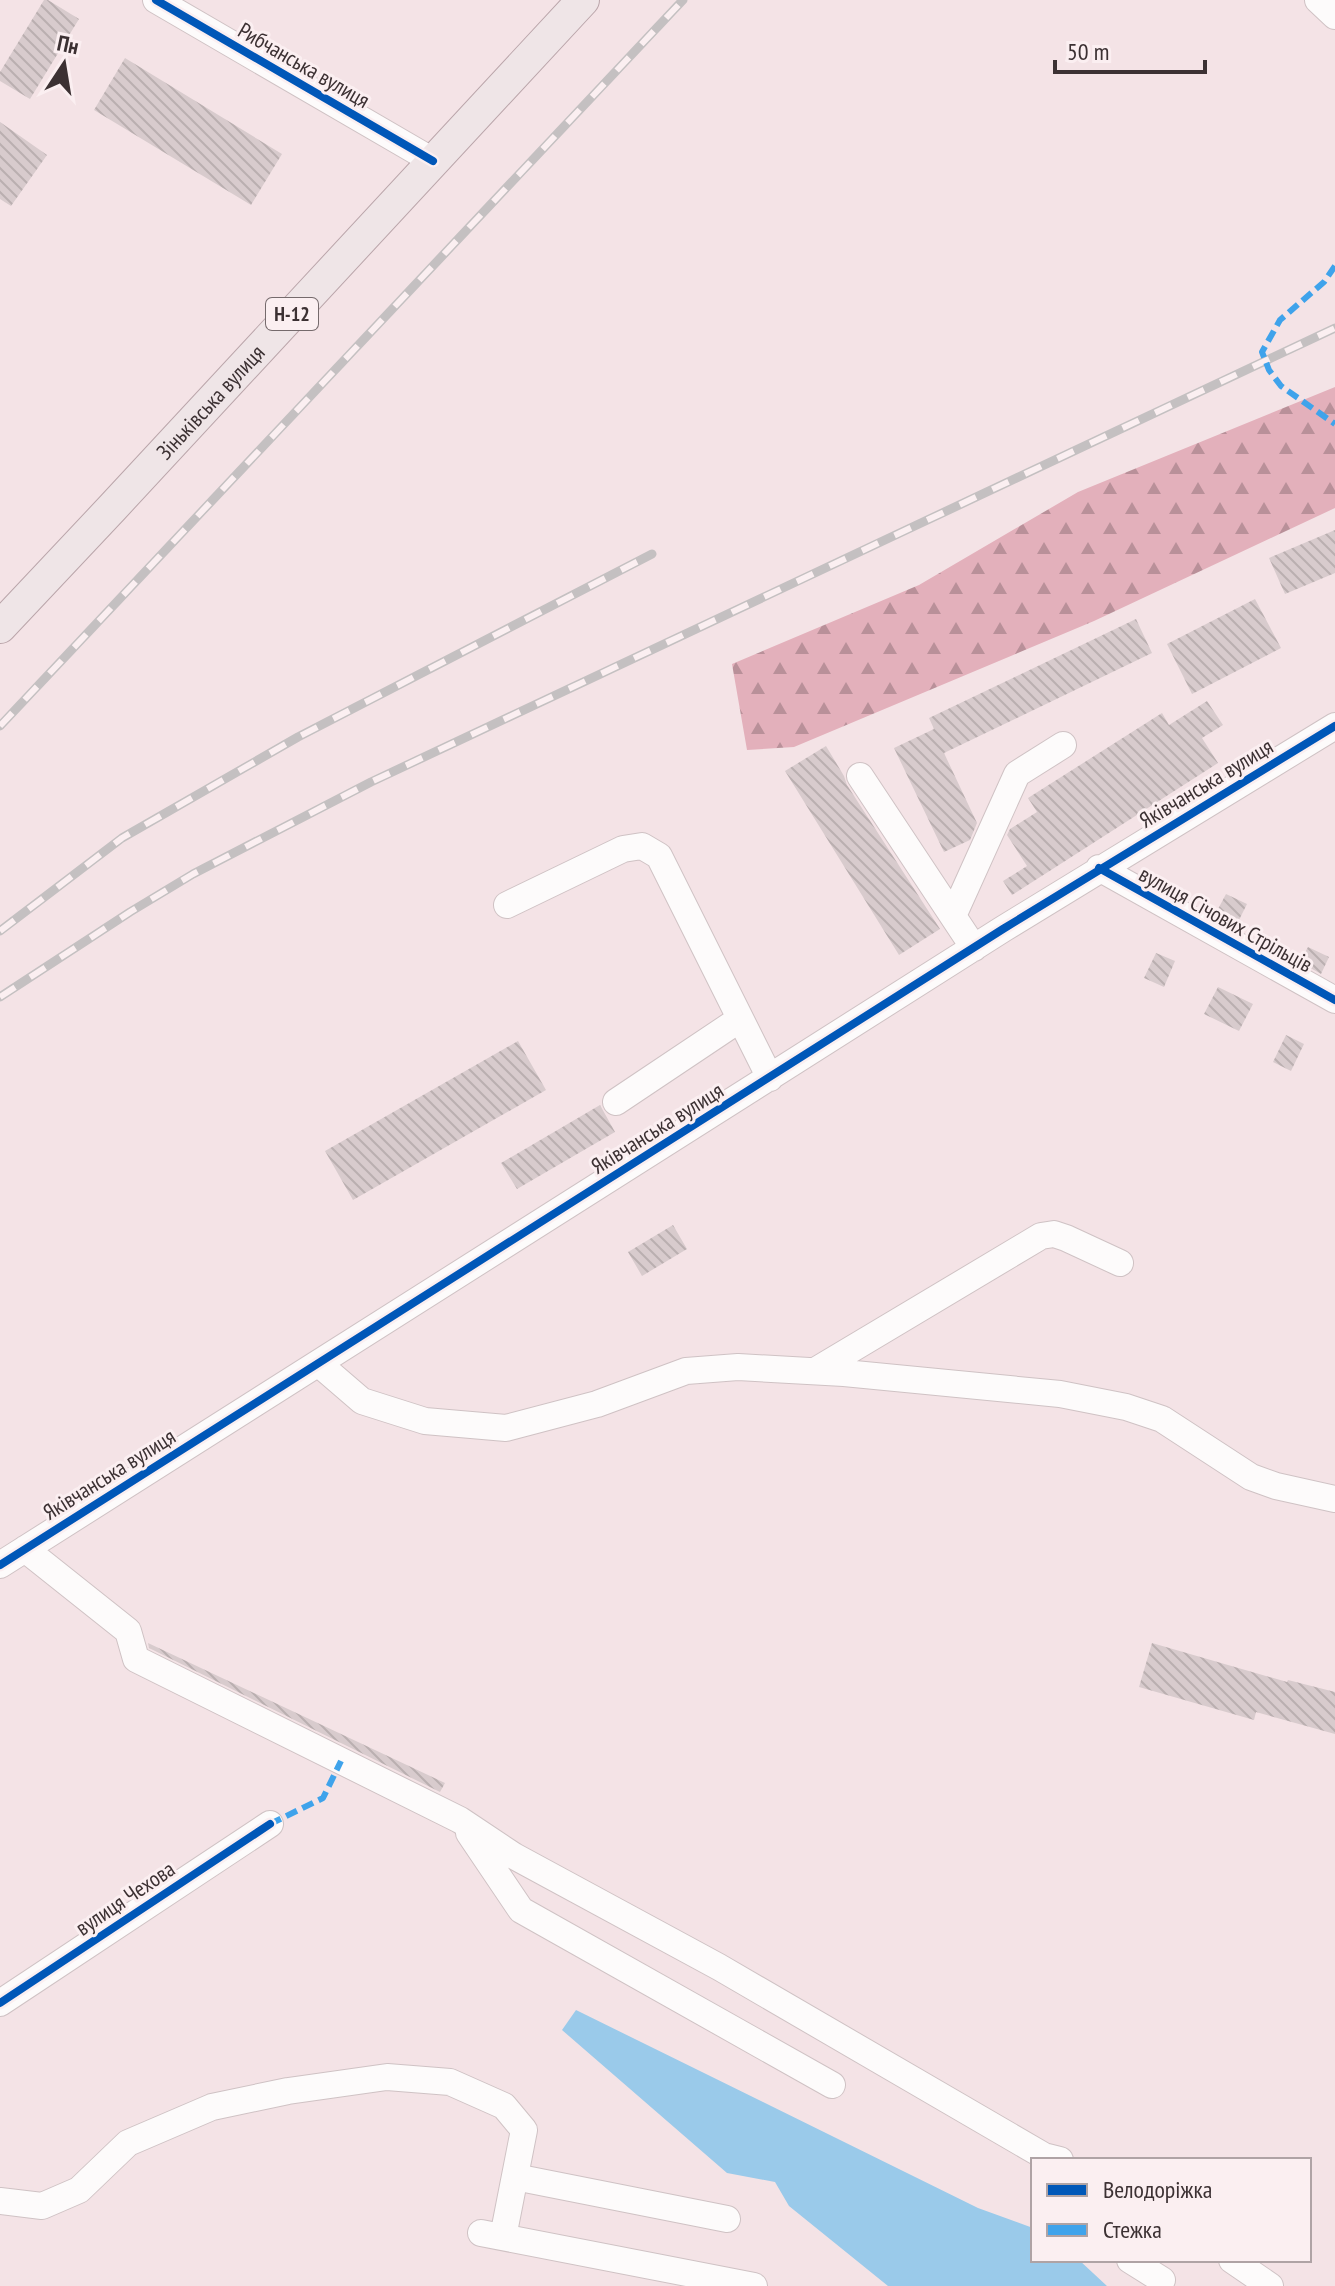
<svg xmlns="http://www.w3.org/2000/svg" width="1335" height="2286" viewBox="0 0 1335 2286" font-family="'PT Sans Narrow',sans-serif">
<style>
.forest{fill:url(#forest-firs)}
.water{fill:#9acaea}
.building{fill:url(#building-back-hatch)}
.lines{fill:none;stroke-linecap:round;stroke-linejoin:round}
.minor-casing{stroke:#cfc2c4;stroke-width:28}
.major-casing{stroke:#baa5aa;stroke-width:34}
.minor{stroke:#fdfbfb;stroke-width:26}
.major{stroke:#efe5e7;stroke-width:32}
.rail-casing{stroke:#c4c0c1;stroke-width:9}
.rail{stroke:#fbeff1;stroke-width:6;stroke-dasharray:18;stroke-linecap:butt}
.quiet{stroke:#3fa3eb;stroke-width:6;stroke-dasharray:12 6;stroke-linecap:butt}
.cycleway-casing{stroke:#fbeff1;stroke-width:13}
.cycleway{stroke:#0057b8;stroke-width:8}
.labels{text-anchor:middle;stroke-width:6;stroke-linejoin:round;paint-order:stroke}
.shield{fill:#fbeff1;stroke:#756a6c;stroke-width:2}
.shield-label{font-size:20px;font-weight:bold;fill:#3c3133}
.street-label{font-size:22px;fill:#3c3133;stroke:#fbeff1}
</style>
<defs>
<pattern id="forest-firs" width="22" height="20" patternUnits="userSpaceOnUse" patternTransform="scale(2)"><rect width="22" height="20" fill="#e3b0bb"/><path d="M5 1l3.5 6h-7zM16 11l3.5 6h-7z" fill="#b99099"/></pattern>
<pattern id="building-back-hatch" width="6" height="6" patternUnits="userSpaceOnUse" patternTransform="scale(2)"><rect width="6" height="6" fill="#d8cbcd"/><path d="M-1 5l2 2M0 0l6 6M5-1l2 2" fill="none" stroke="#baafb0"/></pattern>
</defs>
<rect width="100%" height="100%" fill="#f4e3e6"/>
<path class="forest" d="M1335,387V508L1094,621L794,747L747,750L732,664L919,585L1078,492Z"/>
<path class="water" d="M576,2010L978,2208L1033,2228V2260H1079L1107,2286H888L789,2206L775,2182L727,2173L562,2030Z"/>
<path class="building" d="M44,0H48L79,19L30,99L0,81V72Z
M125,58L282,154L251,205L94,110Z
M0,122L47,155L11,206L0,199Z
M1335,530V573L1285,594L1269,558Z
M1255,599L1281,648L1192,694L1167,644Z
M1136,619L1152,653L944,753L977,823L970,840L944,852L894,748L934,729L929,718Z
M1207,701L1223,725L1202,738L1218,763L1012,895L1003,881L1027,866L1007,835L1010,829L1037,812L1028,798L1162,713L1169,725Z
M826,746L844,776L847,785L940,929L899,955L785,771Z
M1226,894L1247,904L1238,922L1217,911Z
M1308,947L1329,957L1321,974L1300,962Z
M1156,953L1175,961L1164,987L1144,978Z
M1218,987L1253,1004L1239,1031L1204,1014Z
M1286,1035L1304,1044L1291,1071L1273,1062Z
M518,1041L546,1090L353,1200L325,1151Z
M600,1105L615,1132L517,1189L501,1163Z
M673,1225L687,1249L642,1276L628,1252Z
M148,1643L445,1783L440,1792L149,1648Z
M1152,1643L1287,1682L1288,1680L1335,1692V1734L1256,1712L1254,1720L1139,1687Z"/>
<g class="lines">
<g class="minor-casing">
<path id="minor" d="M156,0L433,161
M1318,0L1335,16
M860,776L974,948
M1099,868L1335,1000
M507,905L623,849L642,846L659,856L770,1078
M953,916L1017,774L1063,745
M616,1102L740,1019
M319,1364L362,1401L425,1421L506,1428L597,1404L686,1371L738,1367L844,1373L1060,1394L1126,1407L1162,1419L1251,1477L1276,1486L1335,1499
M815,1371L1041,1236L1054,1234L1066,1238L1120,1263
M25,1549L128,1631L136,1659L460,1820L514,1856L719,1967L1044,2156L1060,2160
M0,1565L1003,929L1335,726
M469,1833L521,1910L832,2085
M0,2003L270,1824
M515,2177L727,2219
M0,2201L42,2206L79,2190L128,2143L212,2107L288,2091L387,2077L450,2082L504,2106L524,2130L503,2237
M481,2233L754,2286
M1130,2260L1162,2280
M1232,2260L1270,2286"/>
</g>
<g class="major-casing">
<g id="major">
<path id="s1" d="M0,627L113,507L583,0"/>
</g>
</g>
<use href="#minor" class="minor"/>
<use href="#major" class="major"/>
<g class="rail-casing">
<path id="rail" d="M0,726L683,0
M0,931L122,838L298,737L652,554
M0,997L130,912L193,874L371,782L1335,328"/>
</g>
<use href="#rail" class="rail"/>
<path class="quiet" d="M1335,266L1324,282L1280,320L1262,352L1269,370L1281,386L1335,424
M270,1824L323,1798L341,1761"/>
<g class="cycleway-casing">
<path id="cycleway" d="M156,0L433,161
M1099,868L1335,1000
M0,1565L1003,929L1335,726
M0,2003L270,1824"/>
</g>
<use href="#cycleway" class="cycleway"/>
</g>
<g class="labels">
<rect class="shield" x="266" y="298" width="52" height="32" rx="6"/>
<g class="shield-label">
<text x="292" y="321">Н-12</text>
</g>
<g class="street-label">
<text transform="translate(304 65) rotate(30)" y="8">Рибчанська вулиця</text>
<text dy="8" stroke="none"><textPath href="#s1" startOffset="308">Зіньківська вулиця</textPath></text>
<text transform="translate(1206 783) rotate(-31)" y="8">Яківчанська вулиця</text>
<text transform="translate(1226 919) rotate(29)" y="8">вулиця Січових Стрільців</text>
<text transform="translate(657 1128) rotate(-32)" y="8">Яківчанська вулиця</text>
<text transform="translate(109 1474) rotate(-32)" y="8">Яківчанська вулиця</text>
<text transform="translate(125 1898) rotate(-34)" y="8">вулиця Чехова</text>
</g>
</g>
<rect x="1031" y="2158" width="280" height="104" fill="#fbeff1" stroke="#afa3a5" stroke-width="2"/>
<rect x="1047" y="2184" width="40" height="12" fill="#0057b8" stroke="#afa3a5" stroke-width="2"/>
<text x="1103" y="2198" font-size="24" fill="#3c3133">Велодоріжка</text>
<rect x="1047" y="2224" width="40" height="12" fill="#3fa3eb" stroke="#afa3a5" stroke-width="2"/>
<text x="1103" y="2238" font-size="24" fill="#3c3133">Стежка</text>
<g transform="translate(64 64) rotate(12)" stroke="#fbeff1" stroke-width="6" paint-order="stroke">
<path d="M0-6L14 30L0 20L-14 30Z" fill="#3c3133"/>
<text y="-12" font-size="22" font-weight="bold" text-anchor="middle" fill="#3c3133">Пн</text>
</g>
<path d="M1055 60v12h150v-12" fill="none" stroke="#3c3133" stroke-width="4"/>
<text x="1067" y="60" font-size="24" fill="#3c3133" stroke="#fbeff1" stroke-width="6" paint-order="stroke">50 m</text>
</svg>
